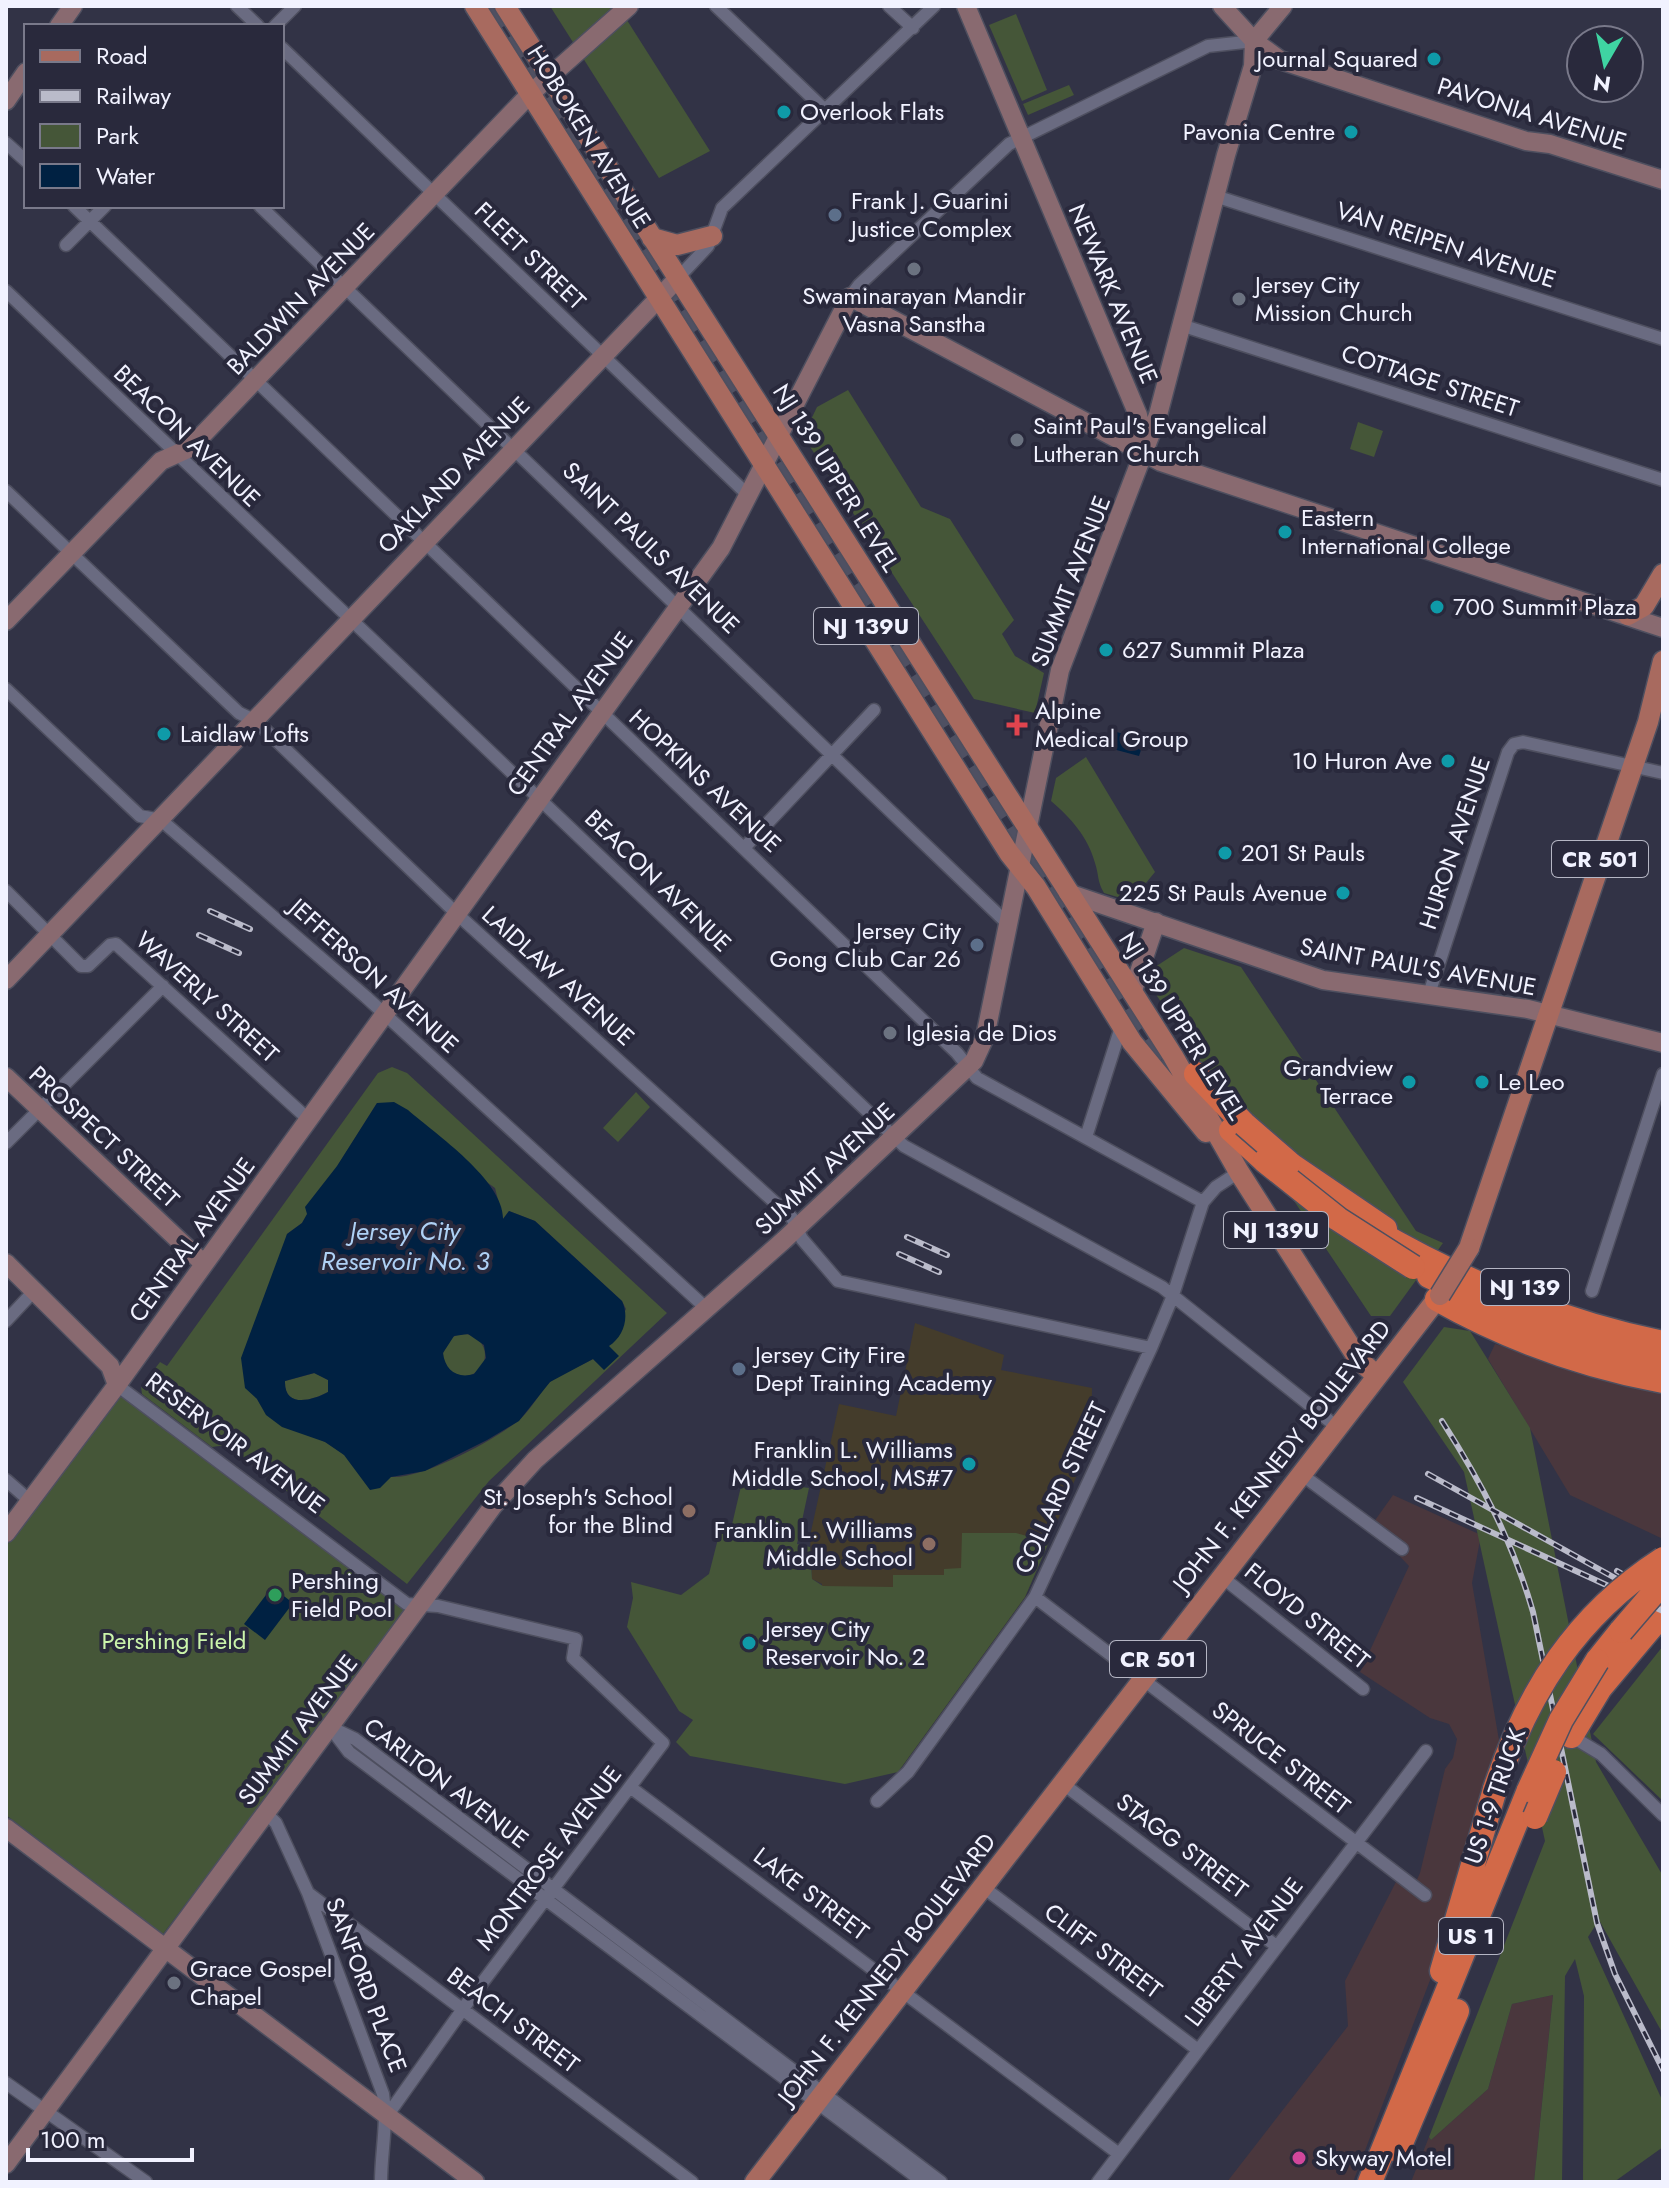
<svg xmlns="http://www.w3.org/2000/svg" width="1669" height="2188" viewBox="0 0 1669 2188" font-family="Jost,sans-serif">
<style>
.industrial{fill:#4a373d}
.education{fill:#443c2b}
.green{fill:#455638;fill-rule:evenodd}
.water{fill:#002142;fill-rule:evenodd}
.lines{fill:none;stroke-linecap:round;stroke-linejoin:round}
.highway-tunnel{stroke:#4f5062;stroke-width:24;stroke-dasharray:24 12;stroke-linecap:butt}
.street-casing{stroke:#4e4f5f;stroke-width:15}
.secondary-casing{stroke:#4e4f5f;stroke-width:21}
.primary-casing{stroke:#4e4f5f;stroke-width:23}
.highway-casing{stroke:#4e4f5f;stroke-width:27}
.street{stroke:#6a6b81;stroke-width:12}
.secondary{stroke:#896a70;stroke-width:18}
.primary{stroke:#a86a5f;stroke-width:20}
.highway{stroke:#d26948;stroke-width:24}
.rail-casing{stroke:#babbca;stroke-width:6}
.rail{stroke:#29293c;stroke-width:3;stroke-dasharray:9;stroke-linecap:butt}
.primary-bridge-casing{stroke:#4e4f5f;stroke-width:23;stroke-linecap:butt}
.highway-bridge-casing{stroke:#4e4f5f;stroke-width:27;stroke-linecap:butt}
.primary-bridge{stroke:#a86a5f;stroke-width:20}
.highway-bridge{stroke:#d26948;stroke-width:24}
.culture-dot{fill:#0f9aa8;stroke:#29293c;stroke-width:3}
.service-dot{fill:#5c6f8a;stroke:#29293c;stroke-width:3}
.worship-dot{fill:#6b7280;stroke:#29293c;stroke-width:3}
.health-dot{fill:#e0444e;stroke:#29293c;stroke-width:3}
.education-dot{fill:#8d6e63;stroke:#29293c;stroke-width:3}
.leisure-dot{fill:#2e9e5b;stroke:#29293c;stroke-width:3}
.hotel-dot{fill:#d1479c;stroke:#29293c;stroke-width:3}
.labels{text-anchor:middle;stroke-width:8;stroke-linejoin:round;paint-order:stroke}
.shield{fill:#29293c;stroke:#b5b6c4;stroke-width:2}
.shield-label{font-size:22px;font-weight:bold;fill:#f1f2ff}
.poi-label{font-size:24px;fill:#f1f2ff;stroke:#29293c;text-anchor:start}
.street-label{font-size:24px;fill:#f1f2ff;stroke:#29293c}
.park-label{font-size:24px;fill:#cbf4ab;stroke:#29293c}
.water-label{font-size:26px;font-style:italic;fill:#aed0f4;stroke:#29293c}
</style>
<rect width="100%" height="100%" fill="#323346"/>
<path class="industrial" d="M1495,1344L1663,1393V1539L1570,1495L1488,1359Z
M1393,1495L1481,1535L1472,1583L1506,1781L1353,2182H1227L1348,2026L1345,1981L1398,1878L1413,1888L1420,1873L1445,1769L1453,1758L1457,1739L1449,1724L1430,1718L1360,1672L1409,1566L1371,1526Z
M1553,1995L1534,2182H1411L1429,2137L1431,2140L1488,2089L1512,2004Z"/>
<path class="education" d="M915,1323L1004,1355L1001,1370L1092,1388L1091,1442L1025,1597L902,1766L804,1750L820,1655L822,1584L812,1579L810,1536L839,1404L896,1416Z"/>
<path class="green" d="M550,6H618L710,151L659,178Z
M1016,14L1047,90L1022,101L989,25Z
M1069,85L1074,95L1028,115L1023,104Z
M848,390L921,507L950,519L1014,620L1002,634L1015,656L1044,673L1035,713L974,699L803,436L817,407Z
M1358,422L1383,431L1374,457L1350,449Z
M1086,757L1155,872L1131,901L1104,893C1097,881 1099,875 1095,863C1088,837 1071,818 1051,801L1056,778Z
M1184,948L1241,967L1416,1231L1443,1243L1390,1316H1371L1149,984L1152,969Z
M392,1067L407,1073L667,1313L489,1481L407,1584L227,1445L212,1447L142,1394L141,1387L160,1362L167,1366L378,1073ZM377,1103L495,1188L503,1219L509,1211L535,1221L622,1301L626,1309L608,1346L604,1369L593,1359C580,1367 562,1371 550,1382C539,1393 532,1409 519,1420C495,1440 423,1479 392,1477C370,1476 345,1454 327,1443C297,1426 276,1433 257,1399L287,1234L302,1223Z
M636,1092L650,1107L618,1142L603,1128Z
M1444,1327L1470,1331L1530,1428L1596,1762L1663,1876V2034L1599,1920L1588,1937L1663,2102V2147L1614,2182H1583L1584,1996L1575,1959L1565,1976L1562,2182H1534L1553,1995L1512,2004L1488,2089L1431,2140L1429,2137L1545,1841L1464,1472L1403,1382Z
M443 1355a21 21 0 1 1 42 0a21 21 0 1 1-42 0Z
M315,1373L328,1380V1392C311,1401 284,1408 285,1381Z
M121,1393L408,1608L163,1934L6,1815V1546Z
M761,1481L809,1488L797,1544L810,1547L812,1579L823,1586L893,1587V1575H944V1569L961,1568L962,1533H1016L1049,1542L1025,1597L898,1772L845,1784L690,1756L676,1742L693,1720L679,1711L627,1627L633,1598L631,1582L681,1595L709,1574L721,1527L731,1529L742,1482L760,1486Z
M1663,1646V1801L1593,1734Z"/>
<path class="water" d="M1114,731L1144,741L1139,756L1109,748Z
M394,1102L408,1110C437,1135 504,1181 503,1219L509,1211L535,1221L622,1301C630,1318 623,1337 609,1346L619,1356L604,1370L593,1359L550,1382L519,1421L487,1440L425,1471L391,1477L380,1488L370,1490L344,1455L325,1442L282,1427L266,1415L257,1399L245,1388L241,1358L287,1234L302,1223L307,1214L305,1207L337,1166L377,1103ZM468,1334L484,1345L486,1358L474,1374C457,1379 445,1370 443,1353L454,1336ZM314,1373L328,1380V1392C312,1401 284,1408 285,1381Z
M272,1587L293,1603L265,1640L244,1624Z"/>
<g class="lines">
<path class="highway-tunnel" d="M491,6L1139,1027L1180,1079L1231,1130"/>
<g class="street-casing">
<path id="street" d="M237,6L258,26
M716,6L825,110
M889,6L913,28
M275,26L295,6
M282,48L748,495
M6,143L26,161
M1215,196L1663,339
M74,206L957,1053L977,1078L1203,1202
M260,206L1008,924
M66,245L105,206
M678,278L708,246L722,208L934,6
M6,291L904,1146L1162,1287L1337,1427
M850,297L859,285L1009,144L1208,46L1254,41
M1184,326L1663,480
M6,491L239,713L256,721L456,913L792,1218L802,1239L838,1281L1151,1348
M6,689L140,816L161,820L366,997L706,1308
M744,848L874,710
M6,891L81,966H88L110,945L116,944L308,1119
M1429,994L1508,752L1514,744L1523,742L1663,773
M1086,1137L1121,1027
M6,1143L163,986
M1592,1291L1663,1074
M6,1321L34,1291
M117,1385L407,1604L438,1606L576,1639L573,1658L663,1743L470,1999L387,2116
M1301,1474L1402,1549
M6,1480L30,1501
M1222,1577L1363,1689
M1035,1597L1425,1895
M1571,1736L1601,1754L1663,1815
M1062,1783L1275,1945
M630,1787L1119,2154
M877,1801L908,1772L1035,1597L1151,1348L1172,1298L1203,1202L1216,1187L1239,1172
M266,1813L276,1823L308,1893L383,2094C388,2123 381,2152 381,2182
M983,1887L1198,2050
M308,1893L692,2182
M6,2083L146,2182
M923,2182L349,1752L330,1727L355,1739L941,2182
M1098,2182L1426,1751"/>
</g>
<g class="secondary-casing">
<path id="secondary" d="M966,6L1138,415L1145,452
M1222,6L1254,41L1280,60L1526,141L1550,144L1663,180
M59,26L73,6
M6,101L26,72
M6,621L161,461L190,448L530,94L629,6
M1068,893L1323,980L1528,1009L1663,1043
M6,980L678,278
M1132,993L1156,922
M6,1077L204,1264
M6,1263L110,1366L117,1385
M6,1533L117,1385L721,548L850,297L1161,462L1663,628
M6,1828L475,2182
M6,2164L493,1506L535,1460L784,1240L974,1061L985,1037L1060,670L1158,415L1226,155L1253,66L1254,41L1283,6"/>
</g>
<g class="primary-casing">
<path id="primary" d="M475,6L1009,853L1036,887L1132,1042L1206,1132
M505,6L1173,1056L1239,1172L1359,1360L1376,1375
M652,238L677,245L712,236
M1628,615L1644,606L1663,574
M1469,1248L1648,722L1663,661
M755,2182L1440,1295"/>
</g>
<g class="highway-casing">
<path id="highway" d="M1196,1074L1244,1124
M1231,1130L1265,1161
M1291,1165L1385,1229
M1369,1227C1458,1280 1561,1322 1663,1343
M1429,1276L1532,1323L1663,1360
M1437,1299C1508,1339 1583,1366 1663,1381
M1597,1661L1621,1631
M1571,1736L1600,1688L1663,1613
M1442,1971L1495,1789
M1398,2150L1457,2011
M1370,2182L1529,1790"/>
</g>
<use href="#street" class="street"/>
<use href="#secondary" class="secondary"/>
<use href="#primary" class="primary"/>
<use href="#highway" class="highway"/>
<g class="rail-casing">
<path id="rail" d="M210,911L250,929
M199,935L239,953
M907,1237L947,1255
M899,1254L939,1272
M1442,1421C1481,1482 1513,1542 1533,1612L1597,1923L1615,1974L1663,2070
M1428,1474L1624,1583
M1417,1498L1663,1611
M1617,1571L1663,1597"/>
</g>
<use href="#rail" class="rail"/>
<g class="primary-bridge-casing">
<path id="primary-bridge" d="M1440,1295L1469,1248"/>
</g>
<g class="highway-bridge-casing">
<path id="highway-bridge" d="M1244,1124L1289,1163
M1265,1161L1338,1219L1413,1267
M1621,1631L1663,1582
M1495,1789C1527,1693 1576,1615 1663,1559
M1529,1790L1561,1720L1597,1661
M1535,1817L1554,1772"/>
</g>
<use href="#primary-bridge" class="primary-bridge"/>
<use href="#highway-bridge" class="highway-bridge"/>
</g>
<g class="culture-dot">
<circle cx="1434" cy="59" r="8"/>
<circle cx="784" cy="112" r="8"/>
<circle cx="1351" cy="132" r="8"/>
<circle cx="1285" cy="532" r="8"/>
<circle cx="1437" cy="607" r="8"/>
<circle cx="1106" cy="650" r="8"/>
<circle cx="164" cy="734" r="8"/>
<circle cx="1448" cy="761" r="8"/>
<circle cx="1225" cy="853" r="8"/>
<circle cx="1343" cy="893" r="8"/>
<circle cx="1409" cy="1082" r="8"/>
<circle cx="1482" cy="1082" r="8"/>
<circle cx="969" cy="1464" r="8"/>
<circle cx="749" cy="1643" r="8"/>
</g>
<g class="service-dot">
<circle cx="835" cy="215" r="8"/>
<circle cx="977" cy="945" r="8"/>
<circle cx="739" cy="1369" r="8"/>
</g>
<g class="worship-dot">
<circle cx="914" cy="269" r="8"/>
<circle cx="1239" cy="299" r="8"/>
<circle cx="1017" cy="440" r="8"/>
<circle cx="890" cy="1033" r="8"/>
<circle cx="174" cy="1983" r="8"/>
</g>
<path class="health-dot" d="M1013 713h8v8h8v8h-8v8h-8v-8h-8v-8h8z"/>
<g class="education-dot">
<circle cx="689" cy="1511" r="8"/>
<circle cx="929" cy="1544" r="8"/>
</g>
<circle class="leisure-dot" cx="275" cy="1595" r="8"/>
<circle class="hotel-dot" cx="1299" cy="2158" r="8"/>
<g class="labels">
<g class="shield">
<rect x="814" y="608" width="104" height="36" rx="6"/>
<rect x="1552" y="841" width="96" height="36" rx="6"/>
<rect x="1224" y="1212" width="104" height="36" rx="6"/>
<rect x="1481" y="1269" width="88" height="36" rx="6"/>
<rect x="1110" y="1641" width="96" height="36" rx="6"/>
<rect x="1439" y="1918" width="64" height="36" rx="6"/>
</g>
<g class="shield-label">
<text x="866" y="634">NJ 139U</text>
<text x="1600" y="867">CR 501</text>
<text x="1276" y="1238">NJ 139U</text>
<text x="1525" y="1295">NJ 139</text>
<text x="1158" y="1667">CR 501</text>
<text x="1471" y="1944">US 1</text>
</g>
<g class="poi-label">
<text x="1418" y="67" text-anchor="end">Journal Squared</text>
<text x="800" y="120">Overlook Flats</text>
<text x="1335" y="140" text-anchor="end">Pavonia Centre</text>
<text x="851" y="209">Frank J. Guarini<tspan x="851" dy="28">Justice Complex</tspan></text>
<text x="1255" y="293">Jersey City<tspan x="1255" dy="28">Mission Church</tspan></text>
<text x="914" y="304" text-anchor="middle">Swaminarayan Mandir<tspan x="914" dy="28">Vasna Sanstha</tspan></text>
<text x="1033" y="434">Saint Paul's Evangelical<tspan x="1033" dy="28">Lutheran Church</tspan></text>
<text x="1301" y="526">Eastern<tspan x="1301" dy="28">International College</tspan></text>
<text x="1453" y="615">700 Summit Plaza</text>
<text x="1122" y="658">627 Summit Plaza</text>
<text x="1035" y="719">Alpine<tspan x="1035" dy="28">Medical Group</tspan></text>
<text x="180" y="742">Laidlaw Lofts</text>
<text x="1432" y="769" text-anchor="end">10 Huron Ave</text>
<text x="1241" y="861">201 St Pauls</text>
<text x="1327" y="901" text-anchor="end">225 St Pauls Avenue</text>
<text x="961" y="939" text-anchor="end">Jersey City<tspan x="961" dy="28">Gong Club Car 26</tspan></text>
<text x="906" y="1041">Iglesia de Dios</text>
<text x="1393" y="1076" text-anchor="end">Grandview<tspan x="1393" dy="28">Terrace</tspan></text>
<text x="1498" y="1090">Le Leo</text>
<text x="755" y="1363">Jersey City Fire<tspan x="755" dy="28">Dept Training Academy</tspan></text>
<text x="953" y="1458" text-anchor="end">Franklin L. Williams<tspan x="953" dy="28">Middle School, MS#7</tspan></text>
<text x="673" y="1505" text-anchor="end">St. Joseph's School<tspan x="673" dy="28">for the Blind</tspan></text>
<text x="913" y="1538" text-anchor="end">Franklin L. Williams<tspan x="913" dy="28">Middle School</tspan></text>
<text x="291" y="1589">Pershing<tspan x="291" dy="28">Field Pool</tspan></text>
<text x="765" y="1637">Jersey City<tspan x="765" dy="28">Reservoir No. 2</tspan></text>
<text x="190" y="1977">Grace Gospel<tspan x="190" dy="28">Chapel</tspan></text>
<text x="1315" y="2166">Skyway Motel</text>
</g>
<g class="street-label">
<text transform="translate(1532 114) rotate(17)" y="8">PAVONIA AVENUE</text>
<text transform="translate(589 137) rotate(58)" y="8">HOBOKEN AVENUE</text>
<text transform="translate(1446 245) rotate(18)" y="8">VAN REIPEN AVENUE</text>
<text transform="translate(530 256) rotate(44)" y="8">FLEET STREET</text>
<text transform="translate(1113 294) rotate(67)" y="8">NEWARK AVENUE</text>
<text transform="translate(301 299) rotate(-46)" y="8">BALDWIN AVENUE</text>
<text transform="translate(1430 381) rotate(18)" y="8">COTTAGE STREET</text>
<text transform="translate(187 436) rotate(44)" y="8">BEACON AVENUE</text>
<text transform="translate(454 475) rotate(-46)" y="8">OAKLAND AVENUE</text>
<text transform="translate(836 478) rotate(58)" y="8">NJ 139 UPPER LEVEL</text>
<text transform="translate(651 548) rotate(44)" y="8">SAINT PAULS AVENUE</text>
<text transform="translate(1071 581) rotate(-69)" y="8">SUMMIT AVENUE</text>
<text transform="translate(570 714) rotate(-54)" y="8">CENTRAL AVENUE</text>
<text transform="translate(705 781) rotate(43)" y="8">HOPKINS AVENUE</text>
<text transform="translate(1455 843) rotate(-72)" y="8">HURON AVENUE</text>
<text transform="translate(658 881) rotate(44)" y="8">BEACON AVENUE</text>
<text transform="translate(1418 967) rotate(10)" y="8">SAINT PAUL'S AVENUE</text>
<text transform="translate(374 976) rotate(42)" y="8">JEFFERSON AVENUE</text>
<text transform="translate(558 976) rotate(42)" y="8">LAIDLAW AVENUE</text>
<text transform="translate(207 997) rotate(42)" y="8">WAVERLY STREET</text>
<text transform="translate(1182 1026) rotate(58)" y="8">NJ 139 UPPER LEVEL</text>
<text transform="translate(104 1137) rotate(43)" y="8">PROSPECT STREET</text>
<text transform="translate(825 1169) rotate(-43)" y="8">SUMMIT AVENUE</text>
<text transform="translate(192 1240) rotate(-54)" y="8">CENTRAL AVENUE</text>
<text transform="translate(235 1443) rotate(37)" y="8">RESERVOIR AVENUE</text>
<text transform="translate(1282 1456) rotate(-52)" y="8">JOHN F. KENNEDY BOULEVARD</text>
<text transform="translate(1061 1488) rotate(-65)" y="8">COLLARD STREET</text>
<text transform="translate(1307 1616) rotate(39)" y="8">FLOYD STREET</text>
<text transform="translate(298 1730) rotate(-53)" y="8">SUMMIT AVENUE</text>
<text transform="translate(1281 1758) rotate(38)" y="8">SPRUCE STREET</text>
<text transform="translate(446 1783) rotate(37)" y="8">CARLTON AVENUE</text>
<text transform="translate(1495 1796) rotate(-71)" y="8">US 1-9 TRUCK</text>
<text transform="translate(1182 1846) rotate(37)" y="8">STAGG STREET</text>
<text transform="translate(549 1858) rotate(-53)" y="8">MONTROSE AVENUE</text>
<text transform="translate(811 1894) rotate(37)" y="8">LAKE STREET</text>
<text transform="translate(1103 1951) rotate(37)" y="8">CLIFF STREET</text>
<text transform="translate(1244 1952) rotate(-53)" y="8">LIBERTY AVENUE</text>
<text transform="translate(887 1969) rotate(-52)" y="8">JOHN F. KENNEDY BOULEVARD</text>
<text transform="translate(366 1985) rotate(69)" y="8">SANFORD PLACE</text>
<text transform="translate(513 2020) rotate(37)" y="8">BEACH STREET</text>
</g>
<g class="park-label">
<text x="174" y="1649">Pershing Field</text>
</g>
<g class="water-label">
<text x="405" y="1240">Jersey City<tspan x="405" dy="30">Reservoir No. 3</tspan></text>
</g>
</g>
<rect width="1669" height="2188" fill="none" stroke="#f1f2ff" stroke-width="16"/>
<rect x="24" y="24" width="260" height="184" fill="#29293c" stroke="#79798a" stroke-width="2"/>
<rect x="40" y="50" width="40" height="12" fill="#a86a5f" stroke="#79798a" stroke-width="2"/>
<text x="96" y="64" font-size="24" fill="#f1f2ff">Road</text>
<rect x="40" y="90" width="40" height="12" fill="#babbca" stroke="#79798a" stroke-width="2"/>
<text x="96" y="104" font-size="24" fill="#f1f2ff">Railway</text>
<rect x="40" y="124" width="40" height="24" fill="#455638" stroke="#79798a" stroke-width="2"/>
<text x="96" y="144" font-size="24" fill="#f1f2ff">Park</text>
<rect x="40" y="164" width="40" height="24" fill="#002142" stroke="#79798a" stroke-width="2"/>
<text x="96" y="184" font-size="24" fill="#f1f2ff">Water</text>
<g transform="translate(1605 64) rotate(189)"><circle r="38" fill="#29293c" stroke="#79798a" stroke-width="2"/>
<path d="M0-6L14 30L0 20L-14 30Z" fill="#3fd4a2"/>
<text y="-12" font-size="22" font-weight="bold" text-anchor="middle" fill="#f1f2ff">N</text>
</g>
<path d="M28 2148v12h164v-12" fill="none" stroke="#f1f2ff" stroke-width="4"/>
<text x="40" y="2148" font-size="24" fill="#f1f2ff" stroke="#29293c" stroke-width="6" paint-order="stroke">100 m</text>
</svg>
